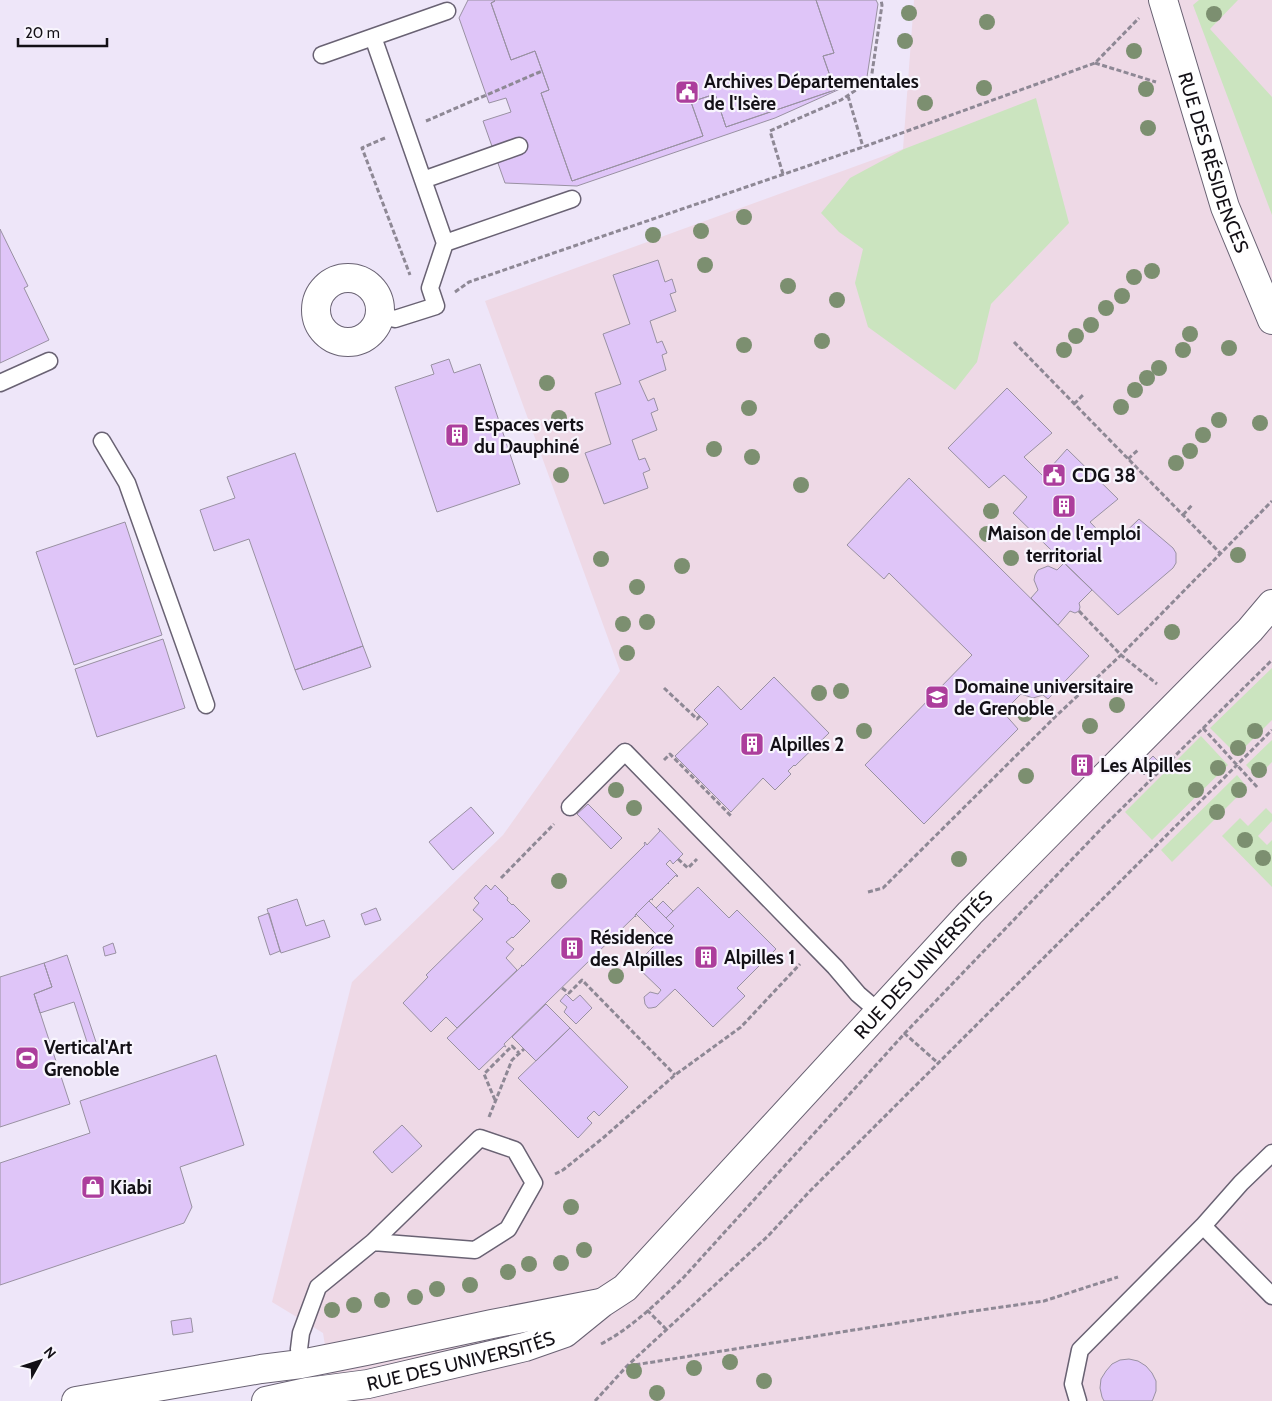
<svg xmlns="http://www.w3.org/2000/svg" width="1272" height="1401" viewBox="0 0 1272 1401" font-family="Cabin,sans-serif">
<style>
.education{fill:#eed9e6}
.green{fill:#cbe4bf}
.building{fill:#dfc5f8;stroke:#9991a2}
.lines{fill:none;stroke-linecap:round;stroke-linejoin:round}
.service-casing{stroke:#696273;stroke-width:19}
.minor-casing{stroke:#696273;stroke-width:30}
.tertiary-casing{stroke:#696273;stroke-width:30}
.path{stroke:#8e8895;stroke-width:3;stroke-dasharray:5 2.5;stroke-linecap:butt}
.service{stroke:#fff;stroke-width:16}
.minor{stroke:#fff;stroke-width:28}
.tertiary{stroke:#fff;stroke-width:28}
.tree{fill:#7c8f70}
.labels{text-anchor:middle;stroke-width:4.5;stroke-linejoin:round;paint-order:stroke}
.poi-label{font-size:19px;font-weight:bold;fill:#131016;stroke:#f8f5fd;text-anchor:start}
.street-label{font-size:19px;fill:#131016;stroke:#f8f5fd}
</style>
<rect width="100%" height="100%" fill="#eee6f9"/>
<path class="education" d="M914,0H1272V1401H334L323,1333L272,1302L352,982L503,835L620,671L485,301L903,149Z"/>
<path class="green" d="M1199,0H1238L1210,29L1272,97V215L1193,5Z
M1036,98L1069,223L991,304L977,362L955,390L868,327L855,283L863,249L839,232L821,213L850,178L904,149Z
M1272,668V720L1237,755L1210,728Z
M1201,736L1228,765L1152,840L1125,812Z
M1272,740V762L1257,777L1246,765Z
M1237,775L1247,787L1172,862L1161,850Z
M1266,808L1272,814V821L1258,836L1267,845L1272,840V887L1222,836L1240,818L1248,826Z"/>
<path class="building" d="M468,0H494L495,1L491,3L511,60L535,51L549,90L541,93L572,181L703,136L691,102L715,94L726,127L835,90L823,56L834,53L816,0H876L878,4L867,77L775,118L577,186L505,183L483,121L511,112L506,98L489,103L459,18Z
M494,0H816L834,53L823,56L835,90L726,127L715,94L691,102L703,136L572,181L541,93L549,90L535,51L511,60L491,3L495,1Z
M0,229L28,286L24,288L49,340L0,363Z
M658,260L665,282L672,279L676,292L670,294L676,311L650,321L657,343L662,341L667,353L662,355L666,370L639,381L648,401L654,398L658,410L651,413L657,430L632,440L639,460L645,458L650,470L643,473L648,488L604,504L585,453L611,444L595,393L621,384L603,334L630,324L613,275Z
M449,359L454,373L480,364L520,484L437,512L395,387L434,374L431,365Z
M1007,388L1052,433L1024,457L1043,476L1067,449L1118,499L1090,522L1112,545L1139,519L1173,548L1176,553V563L1173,568L1118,615L1013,513L1027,497L1004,475L989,488L948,448Z
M295,453L363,646L295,670L249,539L214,551L200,510L235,498L227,477Z
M909,478L1089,656L1048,699L1043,695L1033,698L1021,694L1003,712L1018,729L924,824L865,765L972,655L889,573L884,579L847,545Z
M125,522L162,635L74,665L36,552Z
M1064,563L1092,590L1079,603L1080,607L1079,611L1075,613L1070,611L1058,625L1031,598L1038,590L1034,580L1035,575L1038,570L1048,566L1057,570Z
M163,639L185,708L97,737L75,669Z
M363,646L371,667L303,690L295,670Z
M774,677L829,733L795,766L794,765L788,771L791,774L775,790L763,778L731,812L675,756L708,724L694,710L718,686L741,710Z
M1086,755L1092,760L1078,775L1072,770Z
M1153,756L1158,761L1144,775L1139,770Z
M588,804L622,838L611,849L577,814Z
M471,807L494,833L453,870L429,842Z
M658,828L683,854L673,864L670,860L666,864L678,876L677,877L676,875L668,883L669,884L668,883L652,899L653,900L651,899L635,915L636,917L635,916L504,1044L506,1047L504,1046L479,1070L447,1038L522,966L521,965L523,966L645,845L644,843L645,842L647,845L660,831Z
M486,885L491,890L495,885L508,898L507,900L512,905L513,904L530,921L513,938L512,937L506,942L514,949L506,958L517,970L457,1028L446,1017L431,1032L403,1003L428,977L426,975L483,919L473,910L479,903L474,898Z
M698,887L729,918L737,910L776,949L737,988L745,996L713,1027L675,989L656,1007L651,1008H648L645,1004L644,997L650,992L658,994L661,990L635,965L674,926L666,918Z
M297,899L306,926L324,920L330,937L281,953L267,909Z
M649,901L674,926L661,939L636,914Z
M663,901L673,911L666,918L656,908Z
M376,908L381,920L365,925L361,914Z
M269,913L280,951L270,955L258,917Z
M113,943L116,953L105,956L103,947Z
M67,955L96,1042L88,1045L74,1002L40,1013L34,994L52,987L44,963Z
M44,963L52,987L34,994L70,1104L0,1127V977Z
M566,994L573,1001L580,995L592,1008L576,1024L564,1012L567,1007L560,1001Z
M546,1004L570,1028L536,1061L512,1037Z
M570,1028L628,1087L599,1116L594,1111L587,1118L592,1123L578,1138L518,1078Z
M216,1055L244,1145L180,1167L192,1207L184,1223L0,1285V1163L90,1133L80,1101Z
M402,1125L422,1146L392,1173L373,1152Z
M191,1318L193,1332L173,1335L171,1321Z
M1129,1359L1138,1361L1146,1366L1152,1373L1156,1381V1391L1153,1399L1152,1401H1104L1102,1397L1100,1388L1101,1379L1106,1371L1112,1364L1120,1360Z"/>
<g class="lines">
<g class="service-casing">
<path id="service" d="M373,37L445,243L430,288L436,306L395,319L380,316
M322,55L447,11
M423,180L519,146
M445,243L572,199
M0,383L49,361
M102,441L127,483L206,705
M570,807L625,752L835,967L858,994L879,1012
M1203,1226L1272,1296
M301,1364L299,1349L301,1333L318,1287L373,1242L480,1138L515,1150L534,1183L508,1229L475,1250L373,1242
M1078,1401L1073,1384L1080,1350L1203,1226L1241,1183L1272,1153"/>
</g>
<g class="minor-casing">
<path id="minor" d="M316 310a32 32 0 1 1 64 0a32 32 0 1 1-64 0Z"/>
</g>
<g class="tertiary-casing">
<g id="tertiary">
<path id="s1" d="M1163,0L1225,207L1272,320"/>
<path d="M76,1401L261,1369L301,1364L366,1351L492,1324L600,1303"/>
<path id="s2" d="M266,1401L307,1392L368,1384L525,1347L565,1333L602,1303L625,1288L970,913L1250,630L1272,604"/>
</g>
</g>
<path class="path" d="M1095,63L1156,82
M848,96L863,147
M426,121L542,71
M385,138L362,148L410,275
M783,174L770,131L841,100L871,80L882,5L881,0
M455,292L469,282L863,147L1095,63L1139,18
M1014,342L1221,554
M1074,404L1083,395
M1128,459L1138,450
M1183,515L1192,505
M1079,611L1121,655L1157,684
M664,688L697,719L700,716
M1203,728L1258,788
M664,760L670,754L732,817
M678,859L688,868L697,859
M501,878L554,824
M868,892L883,888L1055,717L1121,655L1272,501
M562,988L569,993L582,980L675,1075
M904,1033L938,1063
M495,1100L484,1074L512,1046L519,1053
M489,1117L512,1060L524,1049
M555,1174L563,1170L603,1138L675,1075L741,1027L800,964
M647,1310L667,1330
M601,1344C633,1327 658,1302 684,1277L905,1033L1104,826L1272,660
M628,1366L967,1312L1044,1301L1118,1277
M595,1401L627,1366L768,1236L810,1191L1272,730"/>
<use href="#service" class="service"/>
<use href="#minor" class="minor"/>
<use href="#tertiary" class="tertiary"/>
</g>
<g class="tree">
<circle cx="909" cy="13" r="8"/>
<circle cx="1214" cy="14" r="8"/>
<circle cx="987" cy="22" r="8"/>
<circle cx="905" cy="41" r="8"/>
<circle cx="1134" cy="51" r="8"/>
<circle cx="984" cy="88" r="8"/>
<circle cx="1146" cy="89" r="8"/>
<circle cx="925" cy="103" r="8"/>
<circle cx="1148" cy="128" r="8"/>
<circle cx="744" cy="217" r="8"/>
<circle cx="701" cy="231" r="8"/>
<circle cx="653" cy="235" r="8"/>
<circle cx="705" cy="265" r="8"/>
<circle cx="1152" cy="271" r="8"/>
<circle cx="1134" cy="277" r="8"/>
<circle cx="788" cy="286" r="8"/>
<circle cx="1122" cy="296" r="8"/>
<circle cx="837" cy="300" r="8"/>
<circle cx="1106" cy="308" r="8"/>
<circle cx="1091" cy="325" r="8"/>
<circle cx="1190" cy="334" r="8"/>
<circle cx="1076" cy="336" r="8"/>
<circle cx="822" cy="341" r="8"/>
<circle cx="744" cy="345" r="8"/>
<circle cx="1229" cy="348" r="8"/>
<circle cx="1064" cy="350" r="8"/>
<circle cx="1183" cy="350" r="8"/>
<circle cx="1159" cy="368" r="8"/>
<circle cx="1147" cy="378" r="8"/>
<circle cx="547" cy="383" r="8"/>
<circle cx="1135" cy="390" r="8"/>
<circle cx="1121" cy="407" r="8"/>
<circle cx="749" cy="408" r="8"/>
<circle cx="559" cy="418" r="8"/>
<circle cx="1219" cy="420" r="8"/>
<circle cx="1260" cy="423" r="8"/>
<circle cx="1203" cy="435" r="8"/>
<circle cx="714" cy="449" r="8"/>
<circle cx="1190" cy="451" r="8"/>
<circle cx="752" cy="457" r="8"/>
<circle cx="1176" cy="463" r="8"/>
<circle cx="561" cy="475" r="8"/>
<circle cx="801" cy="485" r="8"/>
<circle cx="991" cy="511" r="8"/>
<circle cx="987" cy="534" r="8"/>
<circle cx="1238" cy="555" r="8"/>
<circle cx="1011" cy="558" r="8"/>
<circle cx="601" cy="559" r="8"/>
<circle cx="682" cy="566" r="8"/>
<circle cx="637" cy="587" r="8"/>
<circle cx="647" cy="622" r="8"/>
<circle cx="623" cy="624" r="8"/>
<circle cx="1172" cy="632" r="8"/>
<circle cx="627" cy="653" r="8"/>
<circle cx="841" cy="691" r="8"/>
<circle cx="819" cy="693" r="8"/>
<circle cx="1117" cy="705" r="8"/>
<circle cx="1025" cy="714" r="8"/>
<circle cx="1090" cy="726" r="8"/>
<circle cx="864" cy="731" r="8"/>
<circle cx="1255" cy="731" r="8"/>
<circle cx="1238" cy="748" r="8"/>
<circle cx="1218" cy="768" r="8"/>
<circle cx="1259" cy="770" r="8"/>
<circle cx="1026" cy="776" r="8"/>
<circle cx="616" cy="790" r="8"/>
<circle cx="1196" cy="790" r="8"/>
<circle cx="1239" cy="790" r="8"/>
<circle cx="634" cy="808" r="8"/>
<circle cx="1217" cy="812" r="8"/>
<circle cx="1245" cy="840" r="8"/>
<circle cx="1263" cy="858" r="8"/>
<circle cx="959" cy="859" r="8"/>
<circle cx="559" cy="881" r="8"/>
<circle cx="616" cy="976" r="8"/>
<circle cx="571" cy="1207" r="8"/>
<circle cx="584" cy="1250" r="8"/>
<circle cx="561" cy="1263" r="8"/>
<circle cx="529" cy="1264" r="8"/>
<circle cx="508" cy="1272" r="8"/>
<circle cx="470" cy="1285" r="8"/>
<circle cx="437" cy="1289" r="8"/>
<circle cx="415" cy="1297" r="8"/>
<circle cx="382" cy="1300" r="8"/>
<circle cx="354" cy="1305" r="8"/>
<circle cx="332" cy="1310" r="8"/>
<circle cx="730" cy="1362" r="8"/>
<circle cx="694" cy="1368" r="8"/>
<circle cx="634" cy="1371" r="8"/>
<circle cx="764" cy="1381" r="8"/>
<circle cx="657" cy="1393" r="8"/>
</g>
<defs>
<g id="civic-square" transform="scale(1.25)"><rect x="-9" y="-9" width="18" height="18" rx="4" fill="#ac3e9c" stroke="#f8f5fd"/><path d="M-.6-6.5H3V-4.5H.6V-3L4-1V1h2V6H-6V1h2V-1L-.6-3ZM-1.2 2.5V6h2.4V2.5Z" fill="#fff"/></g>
<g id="building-square" transform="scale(1.25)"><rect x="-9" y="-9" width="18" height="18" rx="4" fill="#ac3e9c" stroke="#f8f5fd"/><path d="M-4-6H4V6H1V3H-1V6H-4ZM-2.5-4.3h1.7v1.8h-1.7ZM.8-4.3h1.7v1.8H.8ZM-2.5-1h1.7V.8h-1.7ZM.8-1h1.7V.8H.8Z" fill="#fff"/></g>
<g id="university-square" transform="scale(1.25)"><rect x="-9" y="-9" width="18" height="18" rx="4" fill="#ac3e9c" stroke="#f8f5fd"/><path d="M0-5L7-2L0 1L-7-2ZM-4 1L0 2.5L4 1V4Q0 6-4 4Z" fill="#fff"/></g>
<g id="stadium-square" transform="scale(1.25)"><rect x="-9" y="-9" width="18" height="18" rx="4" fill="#ac3e9c" stroke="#f8f5fd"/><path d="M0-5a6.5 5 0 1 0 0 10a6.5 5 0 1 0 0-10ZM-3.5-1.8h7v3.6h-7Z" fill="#fff"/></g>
<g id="shop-square" transform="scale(1.25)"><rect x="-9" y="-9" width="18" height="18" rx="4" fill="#ac3e9c" stroke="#f8f5fd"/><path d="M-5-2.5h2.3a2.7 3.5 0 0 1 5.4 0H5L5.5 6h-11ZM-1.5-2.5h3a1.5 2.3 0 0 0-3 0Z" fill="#fff"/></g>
</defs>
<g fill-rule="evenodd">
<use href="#civic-square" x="687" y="92"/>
<use href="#building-square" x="457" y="435"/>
<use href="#civic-square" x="1054" y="475"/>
<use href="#building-square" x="1064" y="506"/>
<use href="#university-square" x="937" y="697"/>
<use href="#building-square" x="752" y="744"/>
<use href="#building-square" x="1082" y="765"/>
<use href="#building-square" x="572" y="948"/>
<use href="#building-square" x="706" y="957"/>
<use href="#stadium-square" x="27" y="1058"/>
<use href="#shop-square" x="93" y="1187"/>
</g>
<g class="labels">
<g class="poi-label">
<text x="704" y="88">Archives Départementales<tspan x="704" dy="22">de l'Isère</tspan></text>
<text x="474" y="431">Espaces verts<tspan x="474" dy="22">du Dauphiné</tspan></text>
<text x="1072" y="482">CDG 38</text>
<text x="1064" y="540" text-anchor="middle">Maison de l'emploi<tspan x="1064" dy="22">territorial</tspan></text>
<text x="954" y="693">Domaine universitaire<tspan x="954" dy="22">de Grenoble</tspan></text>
<text x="770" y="751">Alpilles 2</text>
<text x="1100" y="772">Les Alpilles</text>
<text x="590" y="944">Résidence<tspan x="590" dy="22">des Alpilles</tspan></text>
<text x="724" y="964">Alpilles 1</text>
<text x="44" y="1054">Vertical'Art<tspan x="44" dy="22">Grenoble</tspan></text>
<text x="110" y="1194">Kiabi</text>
</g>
<g class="street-label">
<text dy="7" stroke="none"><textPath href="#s1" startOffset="170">RUE DES RÉSIDENCES</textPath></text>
<text dy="7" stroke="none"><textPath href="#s2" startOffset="822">RUE DES UNIVERSITÉS</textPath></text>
<text dy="7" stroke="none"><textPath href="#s2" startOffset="199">RUE DES UNIVERSITÉS</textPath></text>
</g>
</g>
<g transform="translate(40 1361) rotate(50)" stroke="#f8f5fd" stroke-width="4" paint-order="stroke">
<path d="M0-4L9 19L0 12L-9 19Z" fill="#131016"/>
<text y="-8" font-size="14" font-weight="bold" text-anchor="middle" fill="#131016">N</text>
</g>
<path d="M18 38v8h89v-8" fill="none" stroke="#131016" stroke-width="2.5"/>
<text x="25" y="38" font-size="15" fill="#131016" stroke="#f8f5fd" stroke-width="4" paint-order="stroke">20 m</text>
</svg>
